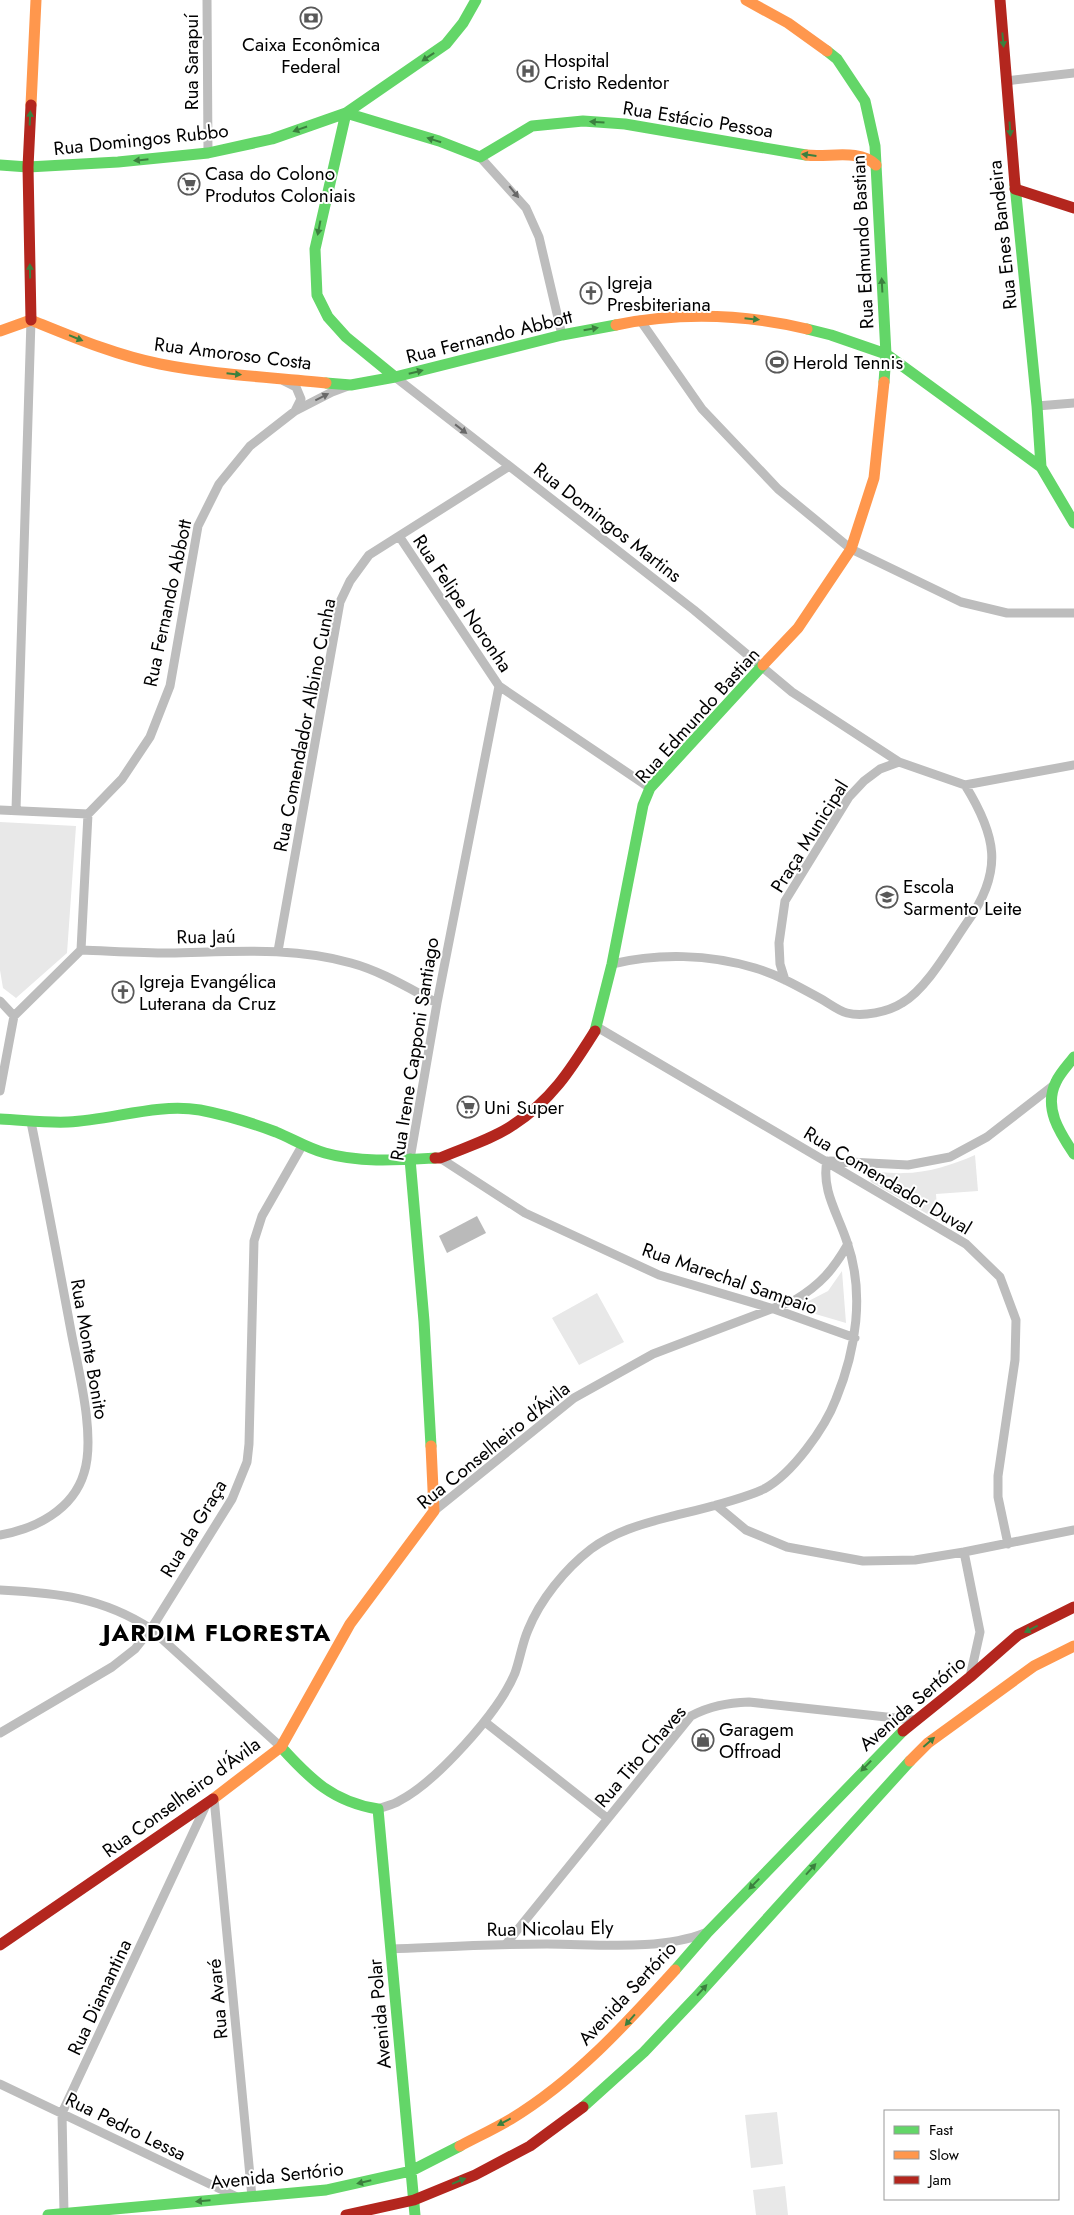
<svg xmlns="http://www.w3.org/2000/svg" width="1074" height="2215" viewBox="0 0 1074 2215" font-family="Jost,sans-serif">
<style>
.green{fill:#e8e8e8}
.water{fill:#bababa}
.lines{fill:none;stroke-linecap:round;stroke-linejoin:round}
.street{stroke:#bdbdbd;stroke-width:9}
.fast{stroke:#63d668;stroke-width:11}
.slow{stroke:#ff974d;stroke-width:11}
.jam{stroke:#b3261e;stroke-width:11}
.oneway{fill:#3b803e}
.oneway2{fill:#686868}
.labels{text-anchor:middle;stroke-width:4;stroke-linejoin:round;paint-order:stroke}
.poi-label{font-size:19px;fill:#000;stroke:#fff;text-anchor:start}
.street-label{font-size:19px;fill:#000;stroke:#fff}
.district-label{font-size:24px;font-weight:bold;letter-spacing:1px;fill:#000;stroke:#fff}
</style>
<rect width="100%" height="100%" fill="#fff"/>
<path class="green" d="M0,822L76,826L67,953L16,998L3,988L0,970Z
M975,1155L978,1191L936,1194L938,1220L871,1182L869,1177L872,1173C883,1171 893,1174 903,1173C928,1173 952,1165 975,1155Z
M842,1271L846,1323L795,1308L828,1291Z
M597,1293L624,1342L579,1365L552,1318Z
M777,2112L783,2164L751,2168L745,2115Z
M785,2186L788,2215H756L753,2190Z"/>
<path class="water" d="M477,1216L486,1233L447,1253L439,1236Z"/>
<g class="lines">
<path class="street" d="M207,0L208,153
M1006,81L1074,73
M480,157L526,208L539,237L562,335
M640,320L702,409L778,489L851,549L961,602L1007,613H1074
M395,377L694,610L792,692L899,762L965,785L1074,765
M284,381L296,387L301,399L295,411
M1037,406L1074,403
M399,536L499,686L650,788
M0,810L88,814L81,950
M16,810L31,320
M88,814L122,779L150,737L170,686L198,526L219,484L250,446L295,411L332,392L348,386
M278,951L340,602L350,581L369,555L508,467
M612,964C658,953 709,954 755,968C779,975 801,988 823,1000C830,1004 839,1011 847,1013C863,1017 888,1012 902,1003C927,989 951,945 968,921C1004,870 996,835 965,785
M785,980L780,964L779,943L785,901L849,797L864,781L880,769L899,762
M0,1001L14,1016L81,950C110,951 139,953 169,953C229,952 292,946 351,963C381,971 410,989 437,1003
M597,1027L966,1244L1000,1277L1016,1320L1015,1360L998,1476V1497L1008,1544
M0,1091L14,1016
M440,1158L525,1213L659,1275L774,1309L855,1338
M410,1159L437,1003L499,686
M830,1161L908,1165L950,1157L987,1137L1054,1085
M716,1505L746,1530L787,1547L863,1561L915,1560L964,1552L1074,1530
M434,1511L574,1398L653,1354L795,1300C821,1284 833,1270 848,1244
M0,1535C35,1529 73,1510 84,1473C96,1436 78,1369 71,1331C58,1261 45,1191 31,1122
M964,1552L980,1632L970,1677
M0,1590C57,1593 102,1597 151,1629L281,1747
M485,1722L607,1818
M0,1733L112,1667L135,1649L151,1629L232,1499L247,1462L249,1444L254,1241L262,1216L302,1146
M214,1798L252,2197
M378,1809C385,1806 393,1805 399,1801C436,1782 499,1712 515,1673C520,1659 522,1644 528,1630C540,1600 565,1569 591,1549C614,1532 641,1524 669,1517C697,1510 738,1501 764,1489C792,1474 825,1428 836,1399C856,1350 865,1293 847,1242C838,1214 821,1190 827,1161
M506,1944L691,1716C710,1706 727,1703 749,1702L914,1720
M391,1949C443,1947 495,1944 547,1944C596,1944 660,1951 705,1933
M0,2084L237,2197
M64,2214L62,2113L207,1803"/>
<path class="fast" d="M827,51L837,59L865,101L875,146L886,354L884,382
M346,113L439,141L480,157L532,126L583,121L625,124L806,155
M346,113L315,249L317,295L328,317L346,337L395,377
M0,165L28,167L118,162L208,153L272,139L346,113L446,44L463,23L476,0
M1015,185L1037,406L1041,467
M807,329L831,335L886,354L1041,467L1074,523
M326,383L351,385L395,377L562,335L616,325
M595,1031L612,964L643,805L650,788L763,665
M1074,1057C1068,1065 1060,1073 1056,1082C1043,1108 1060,1133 1074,1154
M0,1119C23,1120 46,1123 68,1122C113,1120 156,1103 200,1110C226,1115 252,1123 276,1132C293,1139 307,1148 325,1153C360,1163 399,1160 435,1158
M410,1159L424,1321L431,1446
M281,1747C310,1779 333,1802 378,1809L415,2215
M675,1970L708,1932L903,1731
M583,2107L644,2052L697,1996L910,1761
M48,2215L326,2190L411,2171L460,2146"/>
<path class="slow" d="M746,0L788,23L827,51
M31,105L36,0
M806,155C828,158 859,148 876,165
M616,325C679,312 744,314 807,329
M0,331L31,320C73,337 115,355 160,364C215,375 271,377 326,383
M763,665L798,628L851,549L874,478L884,382
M910,1761L928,1743L1034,1666L1074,1646
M213,1799L281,1747L350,1624L434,1511L431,1446
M460,2146C477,2137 494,2129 511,2119C575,2080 625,2025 675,1970"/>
<path class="jam" d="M1000,0L1015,185
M31,105L28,167L31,320
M1015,189L1074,208
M435,1158H440C463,1148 493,1139 513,1125C552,1100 571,1069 595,1031
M903,1731L970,1677L1018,1635L1074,1607
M0,1945L213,1799
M346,2215L414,2200L475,2175L530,2146L583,2107"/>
</g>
<defs><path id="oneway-solid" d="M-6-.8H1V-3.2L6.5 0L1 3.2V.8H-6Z" transform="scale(1.25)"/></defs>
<g class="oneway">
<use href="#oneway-solid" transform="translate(1003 40) rotate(85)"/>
<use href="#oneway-solid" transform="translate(428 57) rotate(146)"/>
<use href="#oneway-solid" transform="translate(30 118) rotate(-87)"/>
<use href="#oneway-solid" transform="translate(597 122) rotate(-177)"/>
<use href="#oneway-solid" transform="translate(300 129) rotate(161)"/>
<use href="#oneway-solid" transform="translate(1010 129) rotate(86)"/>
<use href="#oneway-solid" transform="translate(434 140) rotate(-162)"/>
<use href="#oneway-solid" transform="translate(809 155) rotate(-173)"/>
<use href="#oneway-solid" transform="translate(141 160) rotate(174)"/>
<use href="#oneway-solid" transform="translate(319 228) rotate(101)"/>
<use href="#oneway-solid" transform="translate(30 271) rotate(-91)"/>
<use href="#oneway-solid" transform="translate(882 285) rotate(-93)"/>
<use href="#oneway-solid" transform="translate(752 319) rotate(6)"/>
<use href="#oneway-solid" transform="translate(591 329) rotate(-10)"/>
<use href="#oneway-solid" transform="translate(76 338) rotate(22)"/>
<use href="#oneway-solid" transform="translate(416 372) rotate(-14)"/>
<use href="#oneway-solid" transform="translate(234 374) rotate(6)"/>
<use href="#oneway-solid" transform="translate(1031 1629) rotate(153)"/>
<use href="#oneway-solid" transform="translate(929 1742) rotate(-41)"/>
<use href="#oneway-solid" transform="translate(866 1766) rotate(134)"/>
<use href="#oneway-solid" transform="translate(811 1869) rotate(-48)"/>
<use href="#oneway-solid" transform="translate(754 1884) rotate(134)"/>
<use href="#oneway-solid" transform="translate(702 1990) rotate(-48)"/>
<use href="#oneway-solid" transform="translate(630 2020) rotate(131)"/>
<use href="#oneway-solid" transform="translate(504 2122) rotate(152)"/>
<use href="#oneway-solid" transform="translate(459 2181) rotate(-22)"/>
<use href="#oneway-solid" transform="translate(364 2182) rotate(167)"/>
<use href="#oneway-solid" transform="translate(203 2201) rotate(175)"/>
</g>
<g class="oneway2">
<use href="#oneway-solid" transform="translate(514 192) rotate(51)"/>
<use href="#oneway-solid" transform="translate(322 397) rotate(-27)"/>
<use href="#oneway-solid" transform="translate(461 429) rotate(38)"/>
</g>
<defs>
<g id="bank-ring" transform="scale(1.125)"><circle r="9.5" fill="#fff" stroke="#595959" stroke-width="1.5"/><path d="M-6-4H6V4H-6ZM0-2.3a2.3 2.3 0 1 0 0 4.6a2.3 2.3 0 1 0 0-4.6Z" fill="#595959"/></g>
<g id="hospital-ring" transform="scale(1.125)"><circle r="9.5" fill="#fff" stroke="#595959" stroke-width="1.5"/><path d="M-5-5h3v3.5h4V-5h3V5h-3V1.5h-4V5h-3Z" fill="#595959"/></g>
<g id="supermarket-ring" transform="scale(1.125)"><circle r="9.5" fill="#fff" stroke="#595959" stroke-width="1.5"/><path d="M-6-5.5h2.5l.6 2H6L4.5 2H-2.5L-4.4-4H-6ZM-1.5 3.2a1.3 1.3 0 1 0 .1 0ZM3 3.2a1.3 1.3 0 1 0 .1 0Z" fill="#595959"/></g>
<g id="church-ring" transform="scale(1.125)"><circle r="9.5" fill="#fff" stroke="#595959" stroke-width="1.5"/><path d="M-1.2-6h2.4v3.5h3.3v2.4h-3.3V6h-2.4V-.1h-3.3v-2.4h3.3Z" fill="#595959"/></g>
<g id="stadium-ring" transform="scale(1.125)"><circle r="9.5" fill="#fff" stroke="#595959" stroke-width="1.5"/><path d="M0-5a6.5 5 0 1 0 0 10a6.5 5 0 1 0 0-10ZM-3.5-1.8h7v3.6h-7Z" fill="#595959"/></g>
<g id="school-ring" transform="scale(1.125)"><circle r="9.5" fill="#fff" stroke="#595959" stroke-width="1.5"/><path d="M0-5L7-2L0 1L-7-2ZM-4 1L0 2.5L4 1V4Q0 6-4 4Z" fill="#595959"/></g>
<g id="shop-ring" transform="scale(1.125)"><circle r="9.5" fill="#fff" stroke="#595959" stroke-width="1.5"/><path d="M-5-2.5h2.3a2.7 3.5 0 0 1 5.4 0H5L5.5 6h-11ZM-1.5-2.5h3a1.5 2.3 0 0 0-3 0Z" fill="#595959"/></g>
</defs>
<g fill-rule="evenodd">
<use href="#bank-ring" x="311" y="18"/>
<use href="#hospital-ring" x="528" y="71"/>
<use href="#supermarket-ring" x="189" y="184"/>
<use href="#church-ring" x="591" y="293"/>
<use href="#stadium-ring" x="777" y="362"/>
<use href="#school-ring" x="887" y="897"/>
<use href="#church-ring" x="123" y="992"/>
<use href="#supermarket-ring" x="468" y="1107"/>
<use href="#shop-ring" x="703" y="1740"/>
</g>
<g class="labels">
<g class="poi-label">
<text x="311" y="51" text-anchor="middle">Caixa Econômica<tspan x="311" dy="22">Federal</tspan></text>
<text x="544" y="67">Hospital<tspan x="544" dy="22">Cristo Redentor</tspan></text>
<text x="205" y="180">Casa do Colono<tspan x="205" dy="22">Produtos Coloniais</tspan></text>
<text x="607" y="289">Igreja<tspan x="607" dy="22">Presbiteriana</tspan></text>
<text x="793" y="369">Herold Tennis</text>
<text x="903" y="893">Escola<tspan x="903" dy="22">Sarmento Leite</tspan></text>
<text x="139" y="988">Igreja Evangélica<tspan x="139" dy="22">Luterana da Cruz</tspan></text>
<text x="484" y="1114">Uni Super</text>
<text x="719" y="1736">Garagem<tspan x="719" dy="22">Offroad</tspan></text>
</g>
<g class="street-label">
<text transform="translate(191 62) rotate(-90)" y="7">Rua Sarapuí</text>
<text transform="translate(698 119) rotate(9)" y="7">Rua Estácio Pessoa</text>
<text transform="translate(141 139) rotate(-6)" y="7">Rua Domingos Rubbo</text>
<text transform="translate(1002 235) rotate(-96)" y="7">Rua Enes Bandeira</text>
<text transform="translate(862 242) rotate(-93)" y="7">Rua Edmundo Bastian</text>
<text transform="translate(489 336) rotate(-14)" y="7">Rua Fernando Abbott</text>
<text transform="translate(233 353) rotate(7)" y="7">Rua Amoroso Costa</text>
<text transform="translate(608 522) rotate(38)" y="7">Rua Domingos Martins</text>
<text transform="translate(167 603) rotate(-78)" y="7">Rua Fernando Abbott</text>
<text transform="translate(463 603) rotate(56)" y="7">Rua Felipe Noronha</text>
<text transform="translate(697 715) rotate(-48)" y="7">Rua Edmundo Bastian</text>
<text transform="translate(304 725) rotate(-79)" y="7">Rua Comendador Albino Cunha</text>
<text transform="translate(809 836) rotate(-58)" y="7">Praça Municipal</text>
<text transform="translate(206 936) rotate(-1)" y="7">Rua Jaú</text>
<text transform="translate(414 1049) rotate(-81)" y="7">Rua Irene Capponi Santiago</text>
<text transform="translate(888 1180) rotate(31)" y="7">Rua Comendador Duval</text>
<text transform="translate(730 1278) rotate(19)" y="7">Rua Marechal Sampaio</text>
<text transform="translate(90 1349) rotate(80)" y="7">Rua Monte Bonito</text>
<text transform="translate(493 1445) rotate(-39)" y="7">Rua Conselheiro d'Ávila</text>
<text transform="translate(193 1528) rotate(-59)" y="7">Rua da Graça</text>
<text transform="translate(912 1703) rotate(-41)" y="7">Avenida Sertório</text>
<text transform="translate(640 1756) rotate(-49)" y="7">Rua Tito Chaves</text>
<text transform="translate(181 1797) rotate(-36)" y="7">Rua Conselheiro d'Ávila</text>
<text transform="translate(550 1928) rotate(-1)" y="7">Rua Nicolau Ely</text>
<text transform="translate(627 1993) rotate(-47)" y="7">Avenida Sertório</text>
<text transform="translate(99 1997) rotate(-65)" y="7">Rua Diamantina</text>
<text transform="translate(217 1999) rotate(-95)" y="7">Rua Avaré</text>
<text transform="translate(379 2014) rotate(-95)" y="7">Avenida Polar</text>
<text transform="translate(126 2126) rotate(26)" y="7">Rua Pedro Lessa</text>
<text transform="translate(277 2175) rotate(-6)" y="7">Avenida Sertório</text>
</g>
<g class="district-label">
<text x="217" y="1641">JARDIM FLORESTA</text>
</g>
</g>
<rect x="884" y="2110" width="175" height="90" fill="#ffffff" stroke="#999999"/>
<rect x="894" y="2126" width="25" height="8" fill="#63d668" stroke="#999999"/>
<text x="929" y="2135" font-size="15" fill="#000000">Fast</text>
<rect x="894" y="2151" width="25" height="8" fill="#ff974d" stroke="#999999"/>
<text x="929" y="2160" font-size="15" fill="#000000">Slow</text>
<rect x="894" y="2176" width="25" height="8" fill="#b3261e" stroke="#999999"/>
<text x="929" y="2185" font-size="15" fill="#000000">Jam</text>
</svg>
